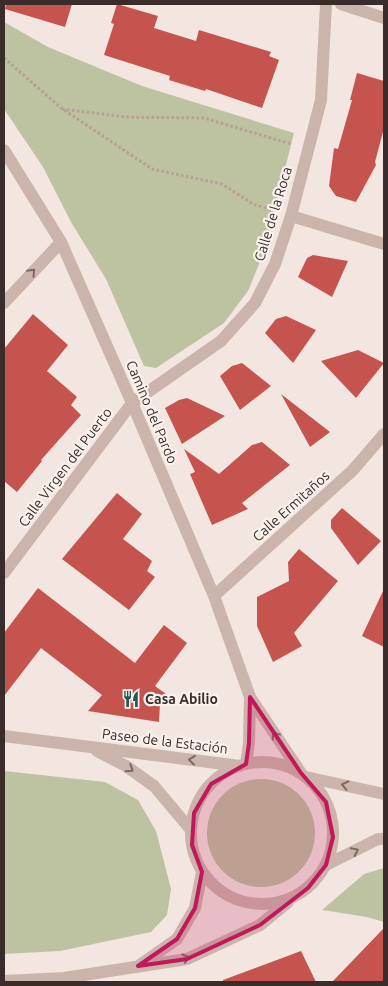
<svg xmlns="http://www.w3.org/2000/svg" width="388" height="986" viewBox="0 0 388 986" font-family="Ubuntu,sans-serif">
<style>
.green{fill:#bdc2a0}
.building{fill:#c4544d}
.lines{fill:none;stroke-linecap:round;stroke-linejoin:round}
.path{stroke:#b79e96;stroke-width:3;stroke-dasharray:2.5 2.5;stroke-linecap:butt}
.minor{stroke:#cbb4ac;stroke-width:12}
.oneway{stroke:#7b6965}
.marked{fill:#c2185b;fill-opacity:0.2;stroke:#c2185b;stroke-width:4;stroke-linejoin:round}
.labels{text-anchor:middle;stroke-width:4.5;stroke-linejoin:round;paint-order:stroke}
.street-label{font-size:14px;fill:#392c2b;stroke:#faf1ed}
.poi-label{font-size:14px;font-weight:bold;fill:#392c2b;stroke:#faf1ed;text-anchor:start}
</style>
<rect width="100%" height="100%" fill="#f3e6e0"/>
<path class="green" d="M4,22L48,47L142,86L294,133L264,252L248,291L224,323L156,368L144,366L106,279L71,222L43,167L4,109Z
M4,771L105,782L138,800L156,831L171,889L167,915L151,932L60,951L4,954Z
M207 833a54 54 0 1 1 108 0a54 54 0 1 1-108 0Z
M384,868V922L367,917L322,910L364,874Z"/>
<path class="building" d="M6,4H72L65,27L5,9Z
M117,4L158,16L154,28L196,41L199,30L271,52L269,56L279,60L262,108L206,89L205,91L169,80L170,76L104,55L114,24L111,23Z
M357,73L384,81V128L375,162L376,165L356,202L336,196L329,186L334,148L338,149L352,100H350Z
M313,255L348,261L332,297L298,277L307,258Z
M33,314L68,345L47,371L77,397L71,405L81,415L41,460L42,461L17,492L4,481V349Z
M286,316L316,330L293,363L265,333L276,319Z
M358,350L384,363L356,398L321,361Z
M242,363L271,386L240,410L220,376L232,366Z
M281,394L330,432L310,447Z
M187,398L225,416L182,444L165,408L179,400Z
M262,442L290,465L242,503L248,509L212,525L190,474L195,472L184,449L219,474L252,445Z
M117,493L142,514L123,539L152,561L147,571L155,577L129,610L62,559Z
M342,508L381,541L358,565L331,528V520Z
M299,549L338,581L294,633L302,646L273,662L257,626V597L289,581L288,562Z
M38,588L135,663L164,625L187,643L155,686L166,694L160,704L159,722L88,711L102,695L41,648L4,696V633Z
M384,589V647L362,636Z
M384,928V982H332Z
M301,951L316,982H223V980Z"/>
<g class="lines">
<path class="path" d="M4,58L61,108L152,169L222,184L253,204L272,210
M62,109L125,117L204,118L291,144"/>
<path class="minor" d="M341,4L384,18
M4,150L61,242L132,403L214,596L250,697L301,773
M291,216L384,244
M4,303L61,242
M4,573L132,403L221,341L255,303L275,264L291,216L321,100L326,4
M214,596L353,470L384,434
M4,736L240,766
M97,751L126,766L154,786L191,830
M191 833a71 71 0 1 1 142 0a71 71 0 1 1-142 0Z
M246,764L249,743L250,697
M306,777L384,794
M326,865L378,839H384
M140,965L177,939L195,908L202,872
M4,981L64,978L187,959L260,925L288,902"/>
</g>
<defs><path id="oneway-chevron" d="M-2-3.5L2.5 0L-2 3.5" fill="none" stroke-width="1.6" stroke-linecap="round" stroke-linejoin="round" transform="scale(1.25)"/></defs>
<g class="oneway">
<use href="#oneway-chevron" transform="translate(32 272) rotate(-47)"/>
<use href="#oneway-chevron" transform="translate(275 735) rotate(-124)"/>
<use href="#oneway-chevron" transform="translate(192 760) rotate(-173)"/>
<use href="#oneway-chevron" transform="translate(130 769) rotate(33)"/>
<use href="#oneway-chevron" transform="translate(345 785) rotate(-167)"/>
<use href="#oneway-chevron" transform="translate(355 851) rotate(-26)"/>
<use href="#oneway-chevron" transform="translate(186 958) rotate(-16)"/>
</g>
<path class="marked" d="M250,697L301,773L326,802L333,837L326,865L308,888L260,925L187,959L138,966L177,939L195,908L202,872L192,845L194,813L211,784L246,764L249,743Z"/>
<defs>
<g id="restaurant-bare" transform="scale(1.35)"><path d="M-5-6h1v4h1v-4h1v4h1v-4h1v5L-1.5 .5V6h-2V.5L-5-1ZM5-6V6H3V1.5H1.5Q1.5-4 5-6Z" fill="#205b54" stroke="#faf1ed" stroke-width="2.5" paint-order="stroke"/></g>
</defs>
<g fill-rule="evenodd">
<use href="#restaurant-bare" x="131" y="699"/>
</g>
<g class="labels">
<g class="street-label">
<text transform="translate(273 214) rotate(-73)" y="5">Calle de la Roca</text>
<text transform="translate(152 412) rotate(67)" y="5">Camino del Pardo</text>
<text transform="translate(65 467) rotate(-53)" y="5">Calle Virgen del Puerto</text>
<text transform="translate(291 506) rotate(-42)" y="5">Calle Ermitaños</text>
<text transform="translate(165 741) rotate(7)" y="5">Paseo de la Estación</text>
</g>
<g class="poi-label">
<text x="145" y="704">Casa Abilio</text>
</g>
</g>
<rect width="388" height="986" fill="none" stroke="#392c2b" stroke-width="10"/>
</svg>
